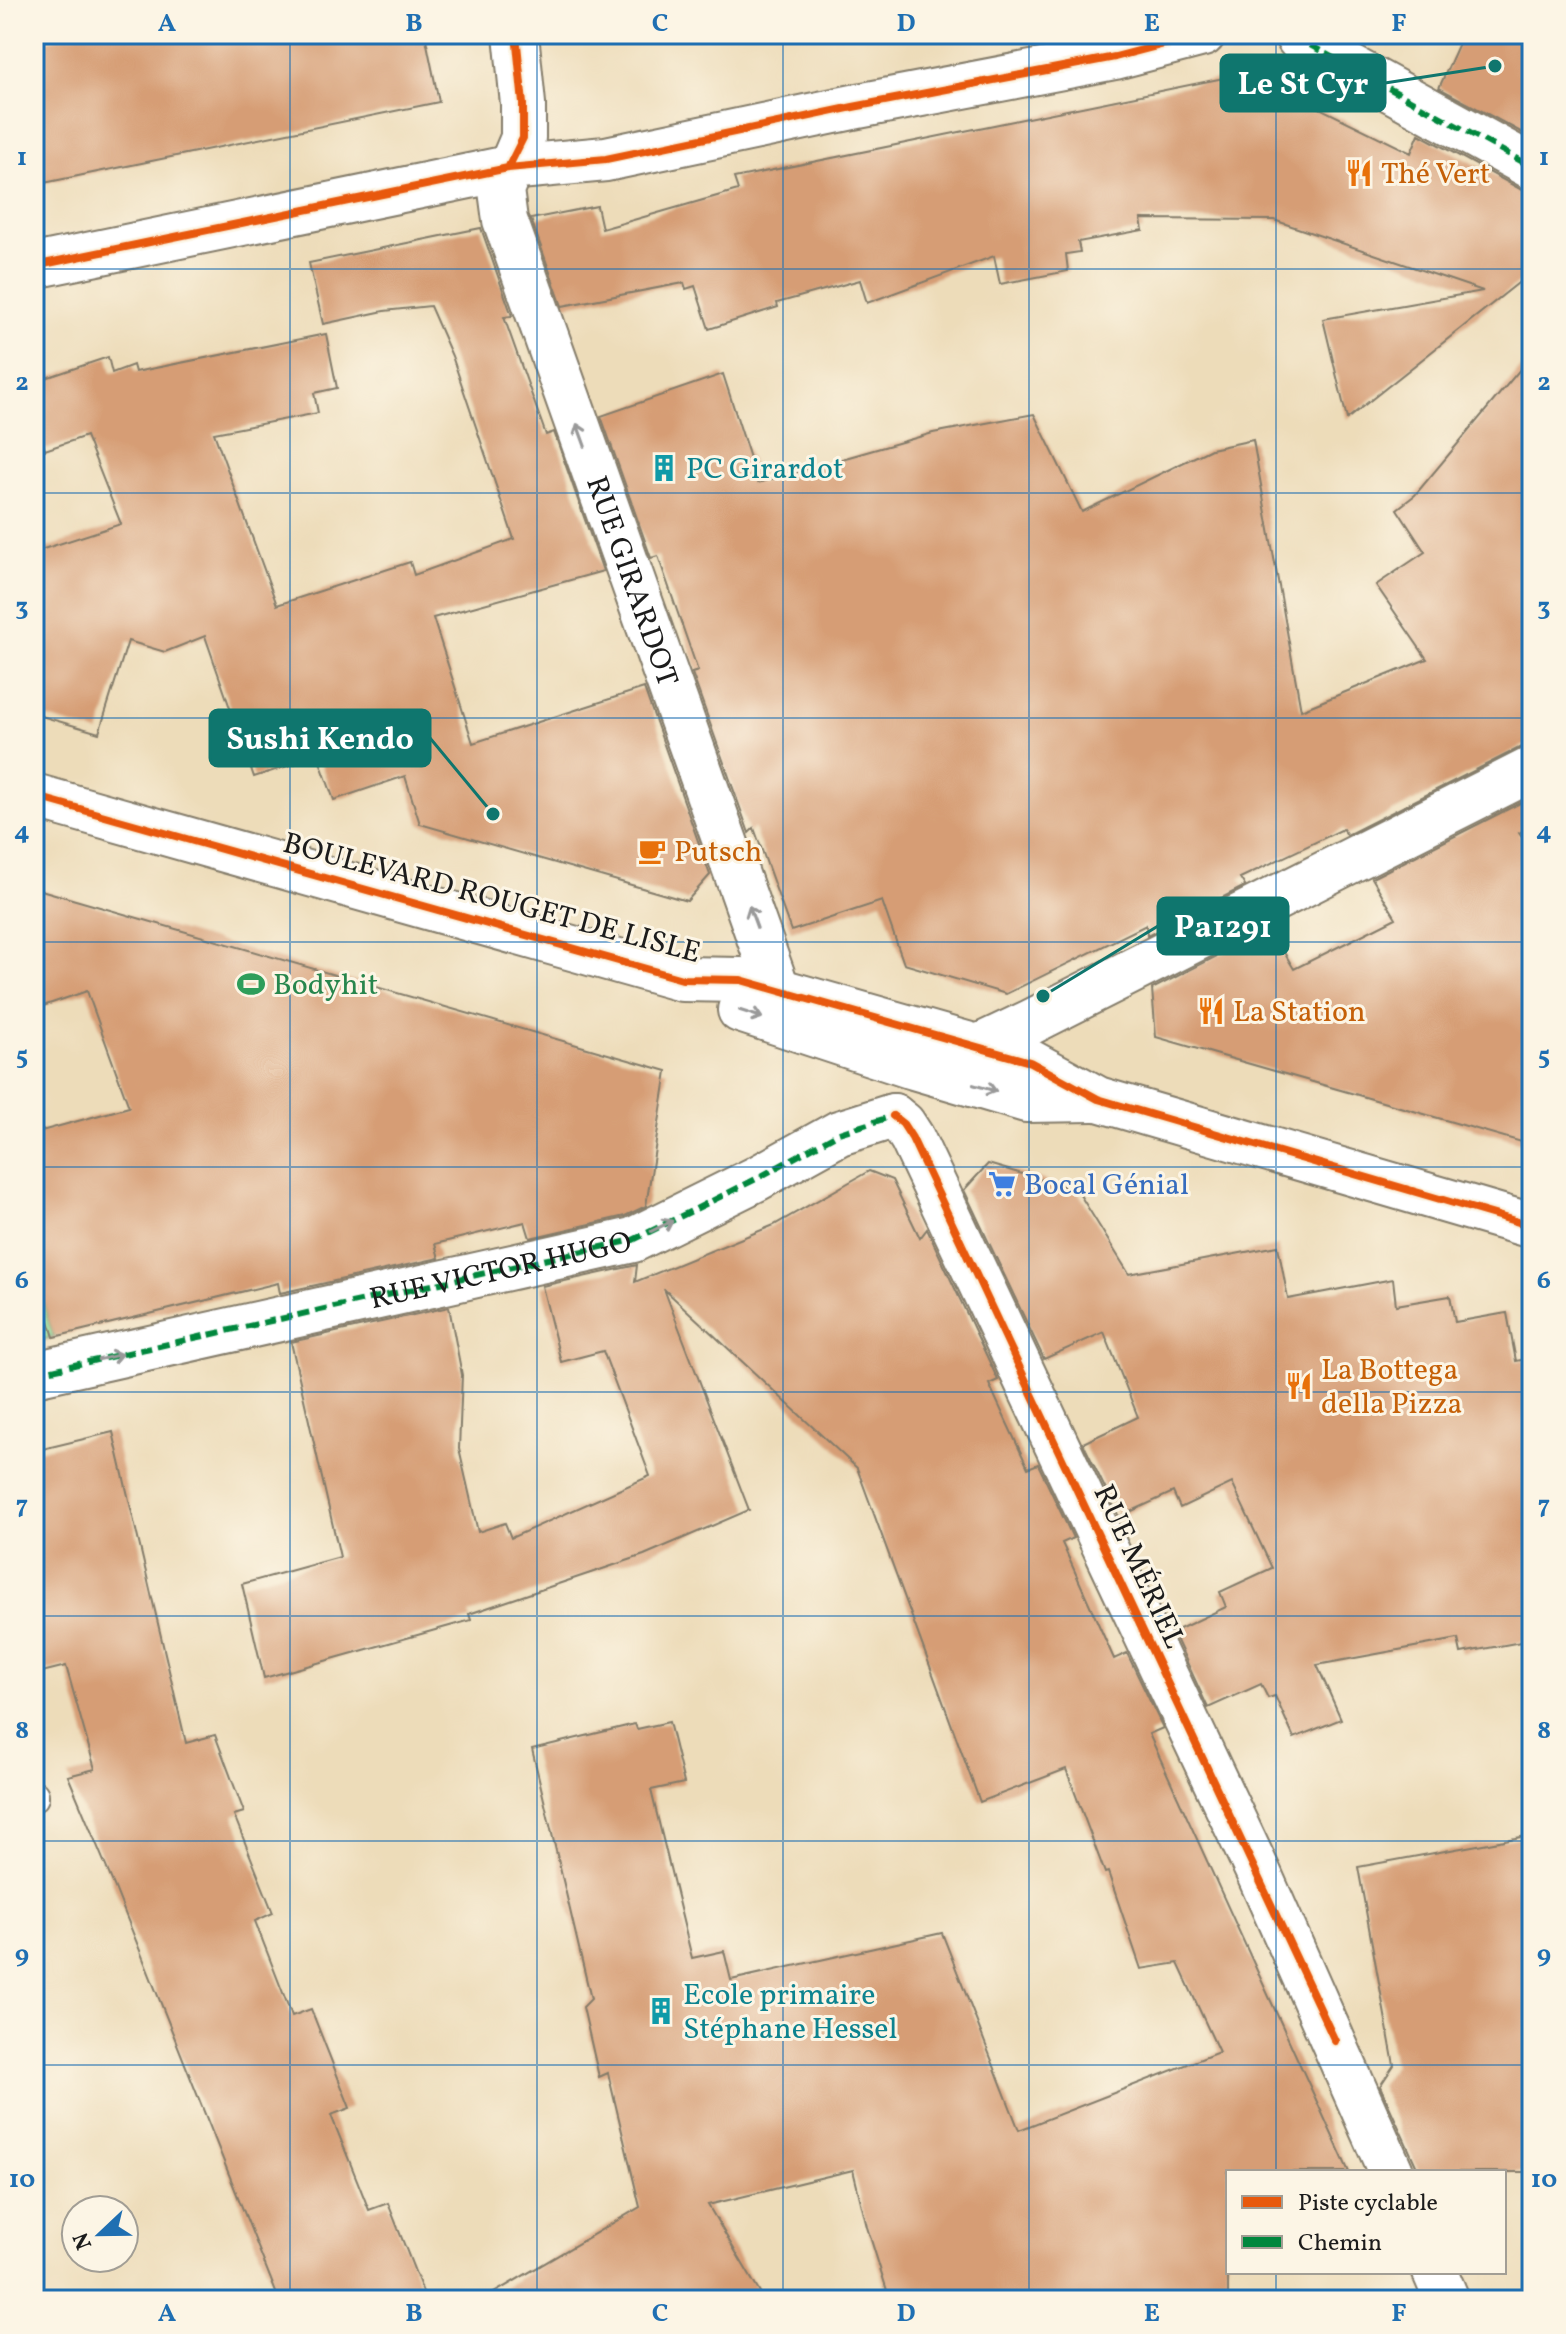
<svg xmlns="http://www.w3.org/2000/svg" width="1566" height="2334" viewBox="0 0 1566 2334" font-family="Vollkorn,serif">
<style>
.green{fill:#8ed894;stroke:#557a58;stroke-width:2}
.building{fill:#d69d75}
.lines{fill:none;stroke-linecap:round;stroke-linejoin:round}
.lane-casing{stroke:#847c6a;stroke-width:32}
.street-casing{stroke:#847c6a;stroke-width:48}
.lane{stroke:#fff;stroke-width:28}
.street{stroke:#fff;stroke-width:44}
.quiet{stroke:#00873e;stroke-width:6;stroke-dasharray:12 6;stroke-linecap:butt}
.cycleway-casing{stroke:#fcf5e5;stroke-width:13}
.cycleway{stroke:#e8590c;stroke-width:8}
.oneway{stroke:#999}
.grid{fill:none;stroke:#1f6fb2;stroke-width:2;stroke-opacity:0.55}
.labels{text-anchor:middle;stroke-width:6;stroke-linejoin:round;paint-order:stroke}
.food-label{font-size:30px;fill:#c56008;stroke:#fcf5e5;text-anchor:start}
.culture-label{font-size:30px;fill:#0d838f;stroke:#fcf5e5;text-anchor:start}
.street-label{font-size:30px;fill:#1c1c1c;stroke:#fcf5e5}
.leisure-label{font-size:30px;fill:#27864d;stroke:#fcf5e5;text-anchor:start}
.shop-label{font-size:30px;fill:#366cbe;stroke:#fcf5e5;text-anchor:start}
.leader{fill:none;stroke:#0f766e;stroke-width:3}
.callout-dot{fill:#0f766e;stroke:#fcf5e5;stroke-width:3}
.callout{fill:#0f766e;stroke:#0f766e;stroke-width:3}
.callout-label{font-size:32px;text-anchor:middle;font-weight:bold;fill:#fff}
.neatline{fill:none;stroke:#1f6fb2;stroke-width:3}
.grid-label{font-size:26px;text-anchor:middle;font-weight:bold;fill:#1f6fb2}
</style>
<rect width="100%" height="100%" fill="#fcf5e5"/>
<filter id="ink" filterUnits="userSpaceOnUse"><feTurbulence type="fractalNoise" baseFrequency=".0125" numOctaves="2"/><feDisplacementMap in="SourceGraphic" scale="16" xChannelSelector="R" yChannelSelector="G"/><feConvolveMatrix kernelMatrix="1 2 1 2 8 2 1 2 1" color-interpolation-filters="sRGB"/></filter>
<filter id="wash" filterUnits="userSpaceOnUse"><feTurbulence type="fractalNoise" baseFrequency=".006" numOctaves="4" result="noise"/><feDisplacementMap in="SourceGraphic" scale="32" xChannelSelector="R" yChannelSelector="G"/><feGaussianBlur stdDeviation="1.8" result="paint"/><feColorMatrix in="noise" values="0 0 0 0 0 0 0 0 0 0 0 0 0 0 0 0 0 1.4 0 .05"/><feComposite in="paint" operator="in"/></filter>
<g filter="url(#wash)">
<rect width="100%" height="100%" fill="#eddcb9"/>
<path class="green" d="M34,1272L54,1337L34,1342Z"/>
<g id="blocks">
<path class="building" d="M79,34H425L439,102L34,185V43Z
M1463,34H1532V138L1439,88Z
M1248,73L1411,153L1419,134L1520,189L1532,192V272L1347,419L1323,319L1483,291L1274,220L1141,219L1143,230L1078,242L1080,252L1066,254L1068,271L1000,284L994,256L867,303L860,280L777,303L778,307L709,329L695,286L686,289L684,283L562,306L531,219L597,206L602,229L738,190L734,178Z
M481,228L512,316L504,317L546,435L554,432L603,571L433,618L473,743L644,688L710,875L687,901L420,824L405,776L334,800L318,756L254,777L205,636L165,652L128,641L99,733L34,714V552L121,524L86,436L45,450L34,418V382L108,357L112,373L133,365L135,372L326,334L337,388L314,393L318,413L214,433L277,605L410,562L414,575L514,539L452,356L430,306L384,311L323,324L309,263Z
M1532,355V744L1521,747L1347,835L1343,829L1240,878L1245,886L1147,936L1146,925L1006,994L904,964L882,901L791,931L754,828L749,833L692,673L698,671L658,556L651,558L601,416L723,374L758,483L933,433L1034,414L1082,512L1211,449L1253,440L1301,710L1427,659L1376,585L1425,552L1397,509L1415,495Z
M1532,797V825L1519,833L1532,852V1145L1156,1037L1152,989L1270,929L1294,969L1396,918L1372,878Z
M34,888L667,1071L646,1206L625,1216L530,1238L525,1222L435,1244L439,1258L280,1293L278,1283L54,1337L34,1272V1133L129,1107L87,991L34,1009Z
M988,1164L1077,1190L1129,1274L1278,1246L1288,1299L1393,1279L1396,1305L1450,1296L1455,1322L1507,1313L1516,1361L1532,1358V1640L1461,1653L1458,1639L1317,1665L1341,1719L1294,1738L1275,1696L1268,1698L1261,1684L1208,1708L1173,1632L1226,1607L1220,1592L1272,1568L1232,1483L1180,1508L1173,1492L1119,1517L1083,1443L1138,1417L1104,1332L1044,1359L964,1190Z
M869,1171L892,1180L920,1238L927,1229L998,1380L989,1384L1028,1468L1038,1464L1073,1538L1062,1543L1114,1659L1127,1653L1163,1728L1149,1734L1349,2172H1228V2300H890L867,2227L853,2170L708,2205L764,2300H482L640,2207L608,2073L599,2077L583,2007L591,1999L532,1749L635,1724L637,1729L669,1722L684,1783L651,1790L692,1958L724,1951L731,1980L942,1933L1019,2130L1219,2052L1178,1963L1141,1969L1108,1872L1105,1873L1066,1769L980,1802L857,1468L664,1289L749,1510L644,1555L469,1614L471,1620L264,1678L242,1584L340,1557L291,1342L449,1307L462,1375L459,1449L478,1532L505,1523L511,1538L650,1476L603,1351L561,1362L542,1286L637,1265L635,1282L774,1225Z
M113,1432L186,1743L215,1735L244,1812L234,1815L273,1913L255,1921L292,2016L311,2009L350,2108L331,2115L369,2210L388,2203L426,2300H279L115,1888L68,1776L95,1769L66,1666L34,1674V1451Z
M1532,1835V2172H1419L1380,2086L1394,2065L1358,1867Z"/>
</g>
</g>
<g filter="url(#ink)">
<use href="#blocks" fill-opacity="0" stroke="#847c6a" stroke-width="2"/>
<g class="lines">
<g class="lane-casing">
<path id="lane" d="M34,1795V1797"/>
</g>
<g class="street-casing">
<g id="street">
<path id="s1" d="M516,34L523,104V138L501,190L505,220L778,991"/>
<path d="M1296,34L1299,39L1532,167"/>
<path d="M34,266L508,168L606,159L853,107L1115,57L1203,34"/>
<path d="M34,796L682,979L741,980L1030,1062L1098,1099L1532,1226"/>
<path d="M740,1010L910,1066L1026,1100L1093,1099"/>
<path d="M976,1048L1031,1022L1532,769"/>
<path d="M893,1116L903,1124L912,1138L1260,1876L1391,2172"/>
<path id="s2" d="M34,1374L633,1240L756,1179L839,1133L893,1116"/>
<path d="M1435,2272L1447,2300"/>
</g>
</g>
<use href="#lane" class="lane"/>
<use href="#street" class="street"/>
<path class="quiet" d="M1296,34L1299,39L1532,167
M34,1374L633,1240L756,1179L839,1133L893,1116"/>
<g class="cycleway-casing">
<path id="cycleway" d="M508,168L523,138V104L516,34
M34,266L508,168L606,159L853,107L1115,57L1203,34
M34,796L682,979L741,980L1030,1062L1098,1099L1532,1226
M893,1116L903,1124L912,1138L1335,2041"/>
</g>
<use href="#cycleway" class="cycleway"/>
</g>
<defs><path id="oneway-shaft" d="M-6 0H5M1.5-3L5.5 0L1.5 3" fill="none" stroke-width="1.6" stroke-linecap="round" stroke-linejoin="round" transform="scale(2)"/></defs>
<g class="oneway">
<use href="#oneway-shaft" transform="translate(581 435) rotate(-110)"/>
<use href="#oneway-shaft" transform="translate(753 917) rotate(-110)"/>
<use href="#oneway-shaft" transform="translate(751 1014) rotate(18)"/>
<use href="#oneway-shaft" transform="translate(985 1088) rotate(16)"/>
<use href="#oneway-shaft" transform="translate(662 1226) rotate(-26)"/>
<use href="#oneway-shaft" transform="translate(110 1357) rotate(-13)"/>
</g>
</g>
<path class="grid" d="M290,34V2300M537,34V2300M783,34V2300M1029,34V2300M1276,34V2172M34,269H1532M34,493H1532M34,718H1532M34,942H1532M34,1167H1532M34,1392H1532M34,1616H1532M34,1841H1532M34,2065H1532M1276,2272V2300"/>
<defs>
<g id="restaurant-bare" transform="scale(2.16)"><path d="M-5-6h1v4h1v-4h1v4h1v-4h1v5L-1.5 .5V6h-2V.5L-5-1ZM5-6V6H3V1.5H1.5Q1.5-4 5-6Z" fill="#e8710a" stroke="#fcf5e5" stroke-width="2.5" paint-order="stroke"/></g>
<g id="building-bare" transform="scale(2.16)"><path d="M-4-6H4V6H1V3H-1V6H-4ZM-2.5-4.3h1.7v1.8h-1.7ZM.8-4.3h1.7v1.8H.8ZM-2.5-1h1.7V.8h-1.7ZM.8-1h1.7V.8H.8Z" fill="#0f9aa8" stroke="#fcf5e5" stroke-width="2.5" paint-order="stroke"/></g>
<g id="cafe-bare" transform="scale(2.16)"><path d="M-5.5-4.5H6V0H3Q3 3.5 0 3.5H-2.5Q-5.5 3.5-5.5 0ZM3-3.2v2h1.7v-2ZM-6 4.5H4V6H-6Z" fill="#e8710a" stroke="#fcf5e5" stroke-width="2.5" paint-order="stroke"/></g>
<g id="stadium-bare" transform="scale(2.16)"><path d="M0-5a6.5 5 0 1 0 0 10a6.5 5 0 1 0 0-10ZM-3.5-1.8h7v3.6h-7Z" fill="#2e9e5b" stroke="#fcf5e5" stroke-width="2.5" paint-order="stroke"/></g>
<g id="supermarket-bare" transform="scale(2.16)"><path d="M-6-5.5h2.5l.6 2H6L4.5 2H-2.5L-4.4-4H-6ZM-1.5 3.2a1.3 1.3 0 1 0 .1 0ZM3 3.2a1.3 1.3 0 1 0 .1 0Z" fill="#3f7fe0" stroke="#fcf5e5" stroke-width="2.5" paint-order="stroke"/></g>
</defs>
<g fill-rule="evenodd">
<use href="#restaurant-bare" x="1359" y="173"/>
<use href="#building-bare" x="664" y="468"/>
<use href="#cafe-bare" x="652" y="851"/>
<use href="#stadium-bare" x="251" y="984"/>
<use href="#restaurant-bare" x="1211" y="1011"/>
<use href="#supermarket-bare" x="1002" y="1184"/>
<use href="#restaurant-bare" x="1299" y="1386"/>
<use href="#building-bare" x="661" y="2011"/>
</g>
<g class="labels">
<g class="food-label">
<text x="1381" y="183">Thé Vert</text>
<text x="674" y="861">Putsch</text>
<text x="1233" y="1021">La Station</text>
<text x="1321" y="1379">La Bottega<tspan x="1321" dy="34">della Pizza</tspan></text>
</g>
<g class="culture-label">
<text x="686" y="478">PC Girardot</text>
<text x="683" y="2004">Ecole primaire<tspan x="683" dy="34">Stéphane Hessel</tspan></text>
</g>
<g class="street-label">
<text dy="10" stroke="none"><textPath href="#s1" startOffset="574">RUE GIRARDOT</textPath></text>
<text transform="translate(492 897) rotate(15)" y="10">BOULEVARD ROUGET DE LISLE</text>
<text dy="10" stroke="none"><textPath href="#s2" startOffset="478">RUE VICTOR HUGO</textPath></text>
<text transform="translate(1140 1566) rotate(65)" y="10">RUE MÉRIEL</text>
</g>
<g class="leisure-label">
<text x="273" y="994">Bodyhit</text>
</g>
<g class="shop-label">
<text x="1024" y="1194">Bocal Génial</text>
</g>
</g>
<path class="leader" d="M1495 66L1385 83M493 814L430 738M1043 996L1158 926"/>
<g class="callout-dot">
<circle cx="1495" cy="66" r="8"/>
<circle cx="493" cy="814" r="8"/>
<circle cx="1043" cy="996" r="8"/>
</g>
<g class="callout">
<rect x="1221" y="55" width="164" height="56" rx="8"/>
<rect x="210" y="710" width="220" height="56" rx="8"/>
<rect x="1158" y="898" width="130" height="56" rx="8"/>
</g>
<g class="callout-label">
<text x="1303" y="94">Le St Cyr</text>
<text x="320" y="749">Sushi Kendo</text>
<text x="1223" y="937">Pa1291</text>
</g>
<rect width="1566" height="2334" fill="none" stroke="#fcf5e5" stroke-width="88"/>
<rect x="1226" y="2170" width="280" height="104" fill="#fcf5e5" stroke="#a29e95" stroke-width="2"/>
<rect x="1242" y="2196" width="40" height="12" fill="#e8590c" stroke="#a29e95" stroke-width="2"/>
<text x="1298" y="2210" font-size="24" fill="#1c1c1c">Piste cyclable</text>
<rect x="1242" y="2236" width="40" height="12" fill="#00873e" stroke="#a29e95" stroke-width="2"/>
<text x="1298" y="2250" font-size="24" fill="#1c1c1c">Chemin</text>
<g transform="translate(100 2234) rotate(248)"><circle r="38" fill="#fcf5e5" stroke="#a29e95" stroke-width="2"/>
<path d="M0-6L14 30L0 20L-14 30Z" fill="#1f6fb2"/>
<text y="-12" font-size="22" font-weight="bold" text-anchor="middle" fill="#1c1c1c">N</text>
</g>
<rect x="44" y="44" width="1478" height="2246" class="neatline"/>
<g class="grid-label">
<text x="167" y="31">A</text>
<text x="414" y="31">B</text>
<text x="660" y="31">C</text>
<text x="906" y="31">D</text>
<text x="1152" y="31">E</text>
<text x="1399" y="31">F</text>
<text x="22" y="165">1</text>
<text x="1544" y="165">1</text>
<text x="22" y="390">2</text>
<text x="1544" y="390">2</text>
<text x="22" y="615">3</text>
<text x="1544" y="615">3</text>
<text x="22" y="839">4</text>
<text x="1544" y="839">4</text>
<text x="22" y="1064">5</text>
<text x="1544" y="1064">5</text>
<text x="22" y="1288">6</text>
<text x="1544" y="1288">6</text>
<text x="22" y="1513">7</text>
<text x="1544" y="1513">7</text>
<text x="22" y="1738">8</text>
<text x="1544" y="1738">8</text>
<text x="22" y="1962">9</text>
<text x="1544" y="1962">9</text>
<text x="22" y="2187">10</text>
<text x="1544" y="2187">10</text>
<text x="167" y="2321">A</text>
<text x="414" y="2321">B</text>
<text x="660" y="2321">C</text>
<text x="906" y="2321">D</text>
<text x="1152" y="2321">E</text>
<text x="1399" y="2321">F</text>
</g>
</svg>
